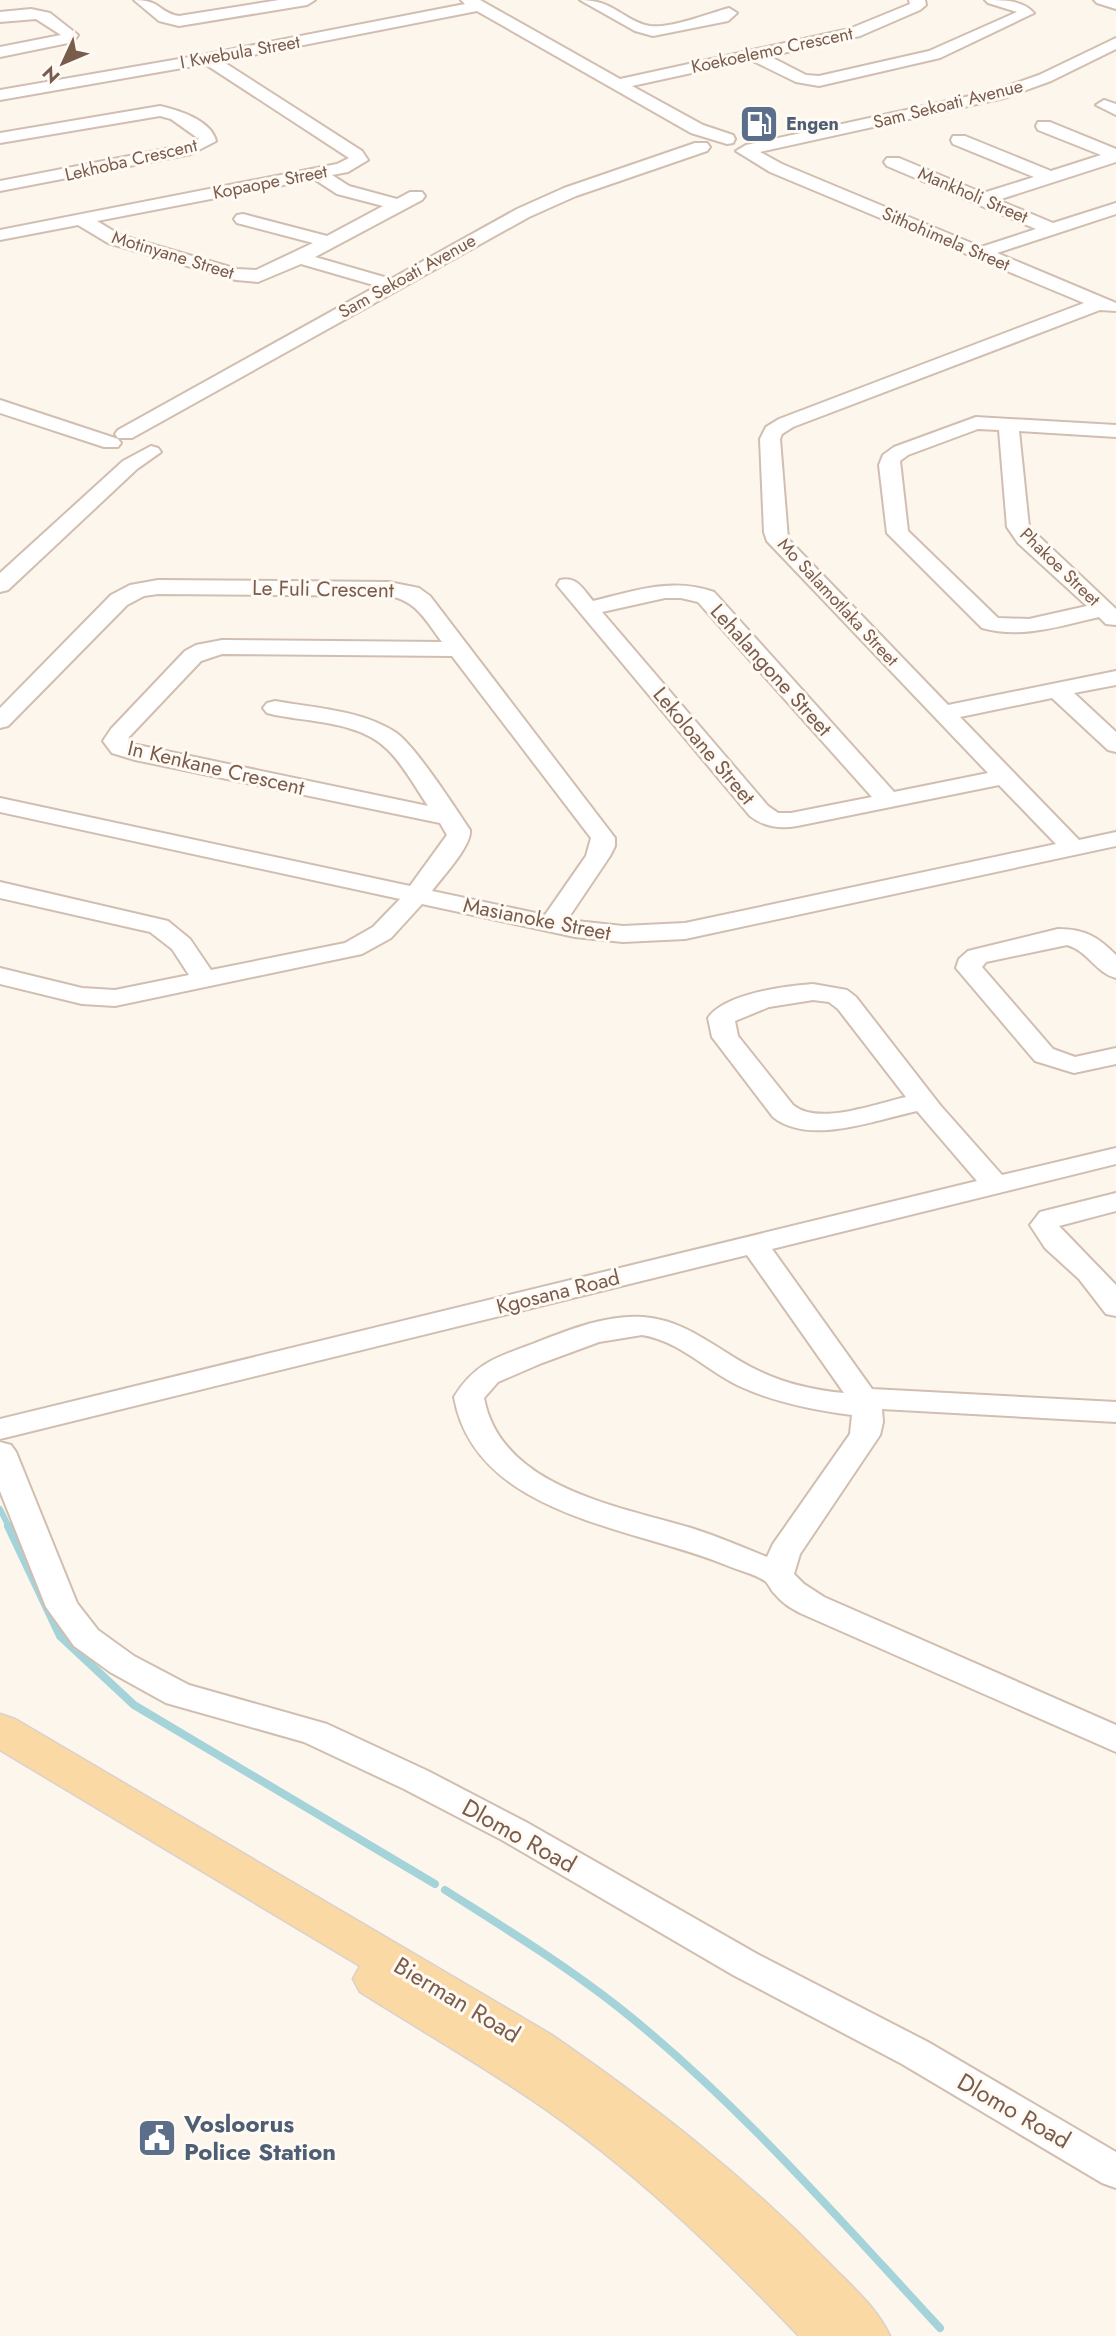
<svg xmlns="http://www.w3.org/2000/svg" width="1116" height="2336" viewBox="0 0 1116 2336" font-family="Jost,sans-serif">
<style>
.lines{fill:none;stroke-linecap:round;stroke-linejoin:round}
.stream-far1{stroke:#a5d3da;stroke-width:6}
.stream{stroke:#a5d3da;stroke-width:8}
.minor-casing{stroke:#d1beb0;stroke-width:4}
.major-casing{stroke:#dad1cd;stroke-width:3}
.minor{fill:#fff;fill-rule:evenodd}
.major{fill:#fbd9a5;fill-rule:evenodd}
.labels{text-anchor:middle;stroke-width:6;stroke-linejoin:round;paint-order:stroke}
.far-street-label{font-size:18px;fill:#7a5c4d;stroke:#fffaf3}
.far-service-label{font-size:18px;font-weight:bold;fill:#4e5e75;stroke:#fffaf3;text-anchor:start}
.street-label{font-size:21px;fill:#7a5c4d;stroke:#fffaf3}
.near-street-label{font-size:24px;fill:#7a5c4d;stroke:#fffaf3}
.near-service-label{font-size:24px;font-weight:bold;fill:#4e5e75;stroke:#fffaf3;text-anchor:start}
</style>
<rect width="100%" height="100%" fill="#fdf6ec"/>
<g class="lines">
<path class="stream-far1" d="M0,1509L9,1527"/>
<path class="stream" d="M8,1526L60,1636L134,1705L435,1884
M445,1890C503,1927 562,1963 617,2006C736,2100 837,2217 940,2328"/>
<g class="minor-casing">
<path id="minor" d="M134,0C162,0 157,12 179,16L279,0H315L307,5L179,26L159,21Z
M461,0H480L620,79L849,29L910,4L909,0H925L926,5L920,10L860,36L769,56L806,75L819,76L929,51L1017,12L988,3L985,0C1004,0 1022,0 1034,13L940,58L819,86L796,82L751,60L632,86L703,125L733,135L735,139L733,143L727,144L691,133L477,11L222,61L362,151L368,160L348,172L332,175L349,186L397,199L410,192H422L425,196L422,200L315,257L391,279L517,209L564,188L695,143H707L710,147L707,151L576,196L529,217L132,438H118L115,434L118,430L377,286L301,264L258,282L236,280L108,243L78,225L0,240V230L337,164L349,158L205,64L0,100V90L208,54L465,4ZM314,179L337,194L383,206L327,236L243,214L237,215L234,219L237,223L313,243L256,270L237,269L120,235L97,221Z
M580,0C615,0 623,21 650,26C670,29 710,13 729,8L737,13L728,21L653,36L635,31Z
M1094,0H1116V9L1097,3Z
M31,9L50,13L78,35L73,42L0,57V47L61,35L36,19L0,22V12Z
M1116,38V49L1051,81L1004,98L760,152L782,164L981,247L1036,229L887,166L884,162L887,158H899L983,193L1034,177L953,144L951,140L953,136H965L1051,171L1101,155L1038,130L1036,126L1038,122H1050L1116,149V162L998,200L1053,223L1116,203V214L997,253L1116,303V311L1100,310L793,427L782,434L780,439L788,539L948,705L1116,671V685L1074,693L1116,732V752L1108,750L1052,698L960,717L1079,840L1116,832V846L685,939L623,942L575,937L422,904L391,938L362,954L115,1006L82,1004L0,984V968L82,988L115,990L189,975L172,949L150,932L0,898V882L168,921L190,939L211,970L345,943L373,927L400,899L0,812V798L410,886L447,835L440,823L135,760L112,753L103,741L111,729L185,651L196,645L222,640L442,642C426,621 416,600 389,596L158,594L144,596L127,605L8,726L0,728V708L111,595L130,585L158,580L389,582L419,588L430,596L615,838V846L610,856L567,920L623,926L685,923L1056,844L999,785L797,826C780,829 764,827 750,816L557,585L560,580C577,576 583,589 593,601C633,591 673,577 714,592L894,792L988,773L767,541L764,532L760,439L766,427L779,419L1084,303L770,172L736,151L746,145L993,91L1039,75ZM665,598H681L698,602L872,797L791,813H778L768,806L602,612ZM222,654L452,656L591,838L586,856L545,915L432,891C442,877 472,846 470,830C455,808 415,745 395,732C361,710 314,708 275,701L267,703L263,708L267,713L275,715C311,722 360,722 387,749C403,764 415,787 428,806L128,743L129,737L201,661Z
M1104,100L1116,104V115L1096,105Z
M160,106C178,110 211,120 216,141L191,154L0,191V181L186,145L199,139L171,119L160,116L0,143V133Z
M0,400L118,439L121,443L118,447H104L0,413Z
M976,417L1116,425V437L1019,431L1029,527L1116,609V625L1106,624L1099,617C1060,626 1022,639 982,628L887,533L879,465L883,455L894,447ZM978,429L999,430L1007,527L1018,543L1087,606L1029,619L998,618L908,531L900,461L908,455Z
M151,446L158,448L161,452L137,469L8,590L0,592V573L123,461Z
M1058,929C1085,929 1098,937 1116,955V978C1096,973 1088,951 1067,945L986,962L982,967L1053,1049L1075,1057L1116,1048V1064L1074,1073L1035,1061L956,968L959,959L968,951Z
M813,984L847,990L856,997L940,1105L1002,1175L1116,1148V1164L772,1249L872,1389L1116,1402V1422L882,1409L883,1422L880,1435L800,1554L794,1574L804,1584L824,1597L1116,1725V1752L800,1613C791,1608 782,1603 775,1594C771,1591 769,1584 765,1581C755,1574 737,1570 726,1565C634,1527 475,1516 454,1397C476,1362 498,1357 535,1343C568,1330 608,1314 643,1317C688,1320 719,1352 757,1370C785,1384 814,1390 844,1393L747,1255L0,1439V1419L977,1181L917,1111C875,1120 809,1146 773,1117L712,1037L708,1018C724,994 785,986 813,984ZM813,1000L829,1002L838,1009L906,1097C875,1104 818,1126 793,1105L738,1036L735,1021L769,1007ZM642,1335C679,1341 705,1369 737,1385C773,1402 813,1410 852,1415L850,1434L773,1544L767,1557C742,1547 717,1536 691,1528C618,1506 501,1488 484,1398L498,1382L542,1363L599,1342Z
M1116,1193V1211L1059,1226L1116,1285V1316L1106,1314L1079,1279L1045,1248L1030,1225L1040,1212Z
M0,1442L11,1445L16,1452L77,1603L98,1630L134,1656L189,1685L327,1724L428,1771L526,1822L759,1955L928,2042L1116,2152V2188L1102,2183L902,2064L733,1975L502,1840L404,1789L304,1742L166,1703L110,1672L74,1646L46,1607L0,1491Z"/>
</g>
<g class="major-casing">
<path id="major" d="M0,1714L15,1719L552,2035C653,2105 742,2174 829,2263C850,2285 877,2307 890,2336H799C717,2250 630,2166 532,2100C476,2062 417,2028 360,1992L353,1979L360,1966L0,1750Z"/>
</g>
<use href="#minor" class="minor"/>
<use href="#major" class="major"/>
</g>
<defs>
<g id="fuel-square" transform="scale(2.0125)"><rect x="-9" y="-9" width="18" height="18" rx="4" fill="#5c6f8a" stroke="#fffaf3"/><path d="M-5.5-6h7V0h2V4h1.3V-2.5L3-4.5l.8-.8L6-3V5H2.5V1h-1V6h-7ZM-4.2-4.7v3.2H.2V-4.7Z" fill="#fff"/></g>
<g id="civic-square" transform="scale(2.0125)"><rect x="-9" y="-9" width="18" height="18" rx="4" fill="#5c6f8a" stroke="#fffaf3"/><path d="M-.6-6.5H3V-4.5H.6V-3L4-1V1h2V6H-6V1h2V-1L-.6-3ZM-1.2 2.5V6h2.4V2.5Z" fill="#fff"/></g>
</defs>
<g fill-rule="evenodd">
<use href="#fuel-square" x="759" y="124"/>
<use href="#civic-square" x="157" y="2138"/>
</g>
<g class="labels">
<g class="far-street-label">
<text transform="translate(772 50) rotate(-12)" y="6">Koekoelemo Crescent</text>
<text transform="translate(240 52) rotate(-10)" y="6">I Kwebula Street</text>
<text transform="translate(948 104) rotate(-14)" y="6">Sam Sekoati Avenue</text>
<text transform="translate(131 160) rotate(-13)" y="6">Lekhoba Crescent</text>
<text transform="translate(270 182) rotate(-11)" y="6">Kopaope Street</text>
<text transform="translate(973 195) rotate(23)" y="6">Mankholi Street</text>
<text transform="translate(946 239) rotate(23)" y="6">Sithohimela Street</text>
<text transform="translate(173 255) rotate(17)" y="6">Motinyane Street</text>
<text transform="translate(407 276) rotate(-29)" y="6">Sam Sekoati Avenue</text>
<text transform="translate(1060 567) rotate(44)" y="6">Phakoe Street</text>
<text transform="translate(838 602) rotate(47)" y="6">Mo Salamotlaka Street</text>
</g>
<g class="far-service-label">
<text x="786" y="130">Engen</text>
</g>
<g class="street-label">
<text transform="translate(323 589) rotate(1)" y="7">Le Fuli Crescent</text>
<text transform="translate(771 670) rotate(48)" y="7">Lehalangone Street</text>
<text transform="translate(704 746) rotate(50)" y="7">Lekoloane Street</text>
<text transform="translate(216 768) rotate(13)" y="7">In Kenkane Crescent</text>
<text transform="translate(537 919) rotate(11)" y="7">Masianoke Street</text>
<text transform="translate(558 1292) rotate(-14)" y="7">Kgosana Road</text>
</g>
<g class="near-street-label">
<text transform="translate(519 1836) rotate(29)" y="8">Dlomo Road</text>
<text transform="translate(457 2000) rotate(31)" y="8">Bierman Road</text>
<text transform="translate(1014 2111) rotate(30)" y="8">Dlomo Road</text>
</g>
<g class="near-service-label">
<text x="184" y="2132">Vosloorus<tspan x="184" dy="28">Police Station</tspan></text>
</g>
</g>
<g transform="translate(63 63) rotate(226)" stroke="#fffaf3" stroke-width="5" paint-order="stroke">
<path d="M0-5L12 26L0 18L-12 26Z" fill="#7a5c4d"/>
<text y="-10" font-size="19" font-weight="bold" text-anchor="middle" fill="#7a5c4d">N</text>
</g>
</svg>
